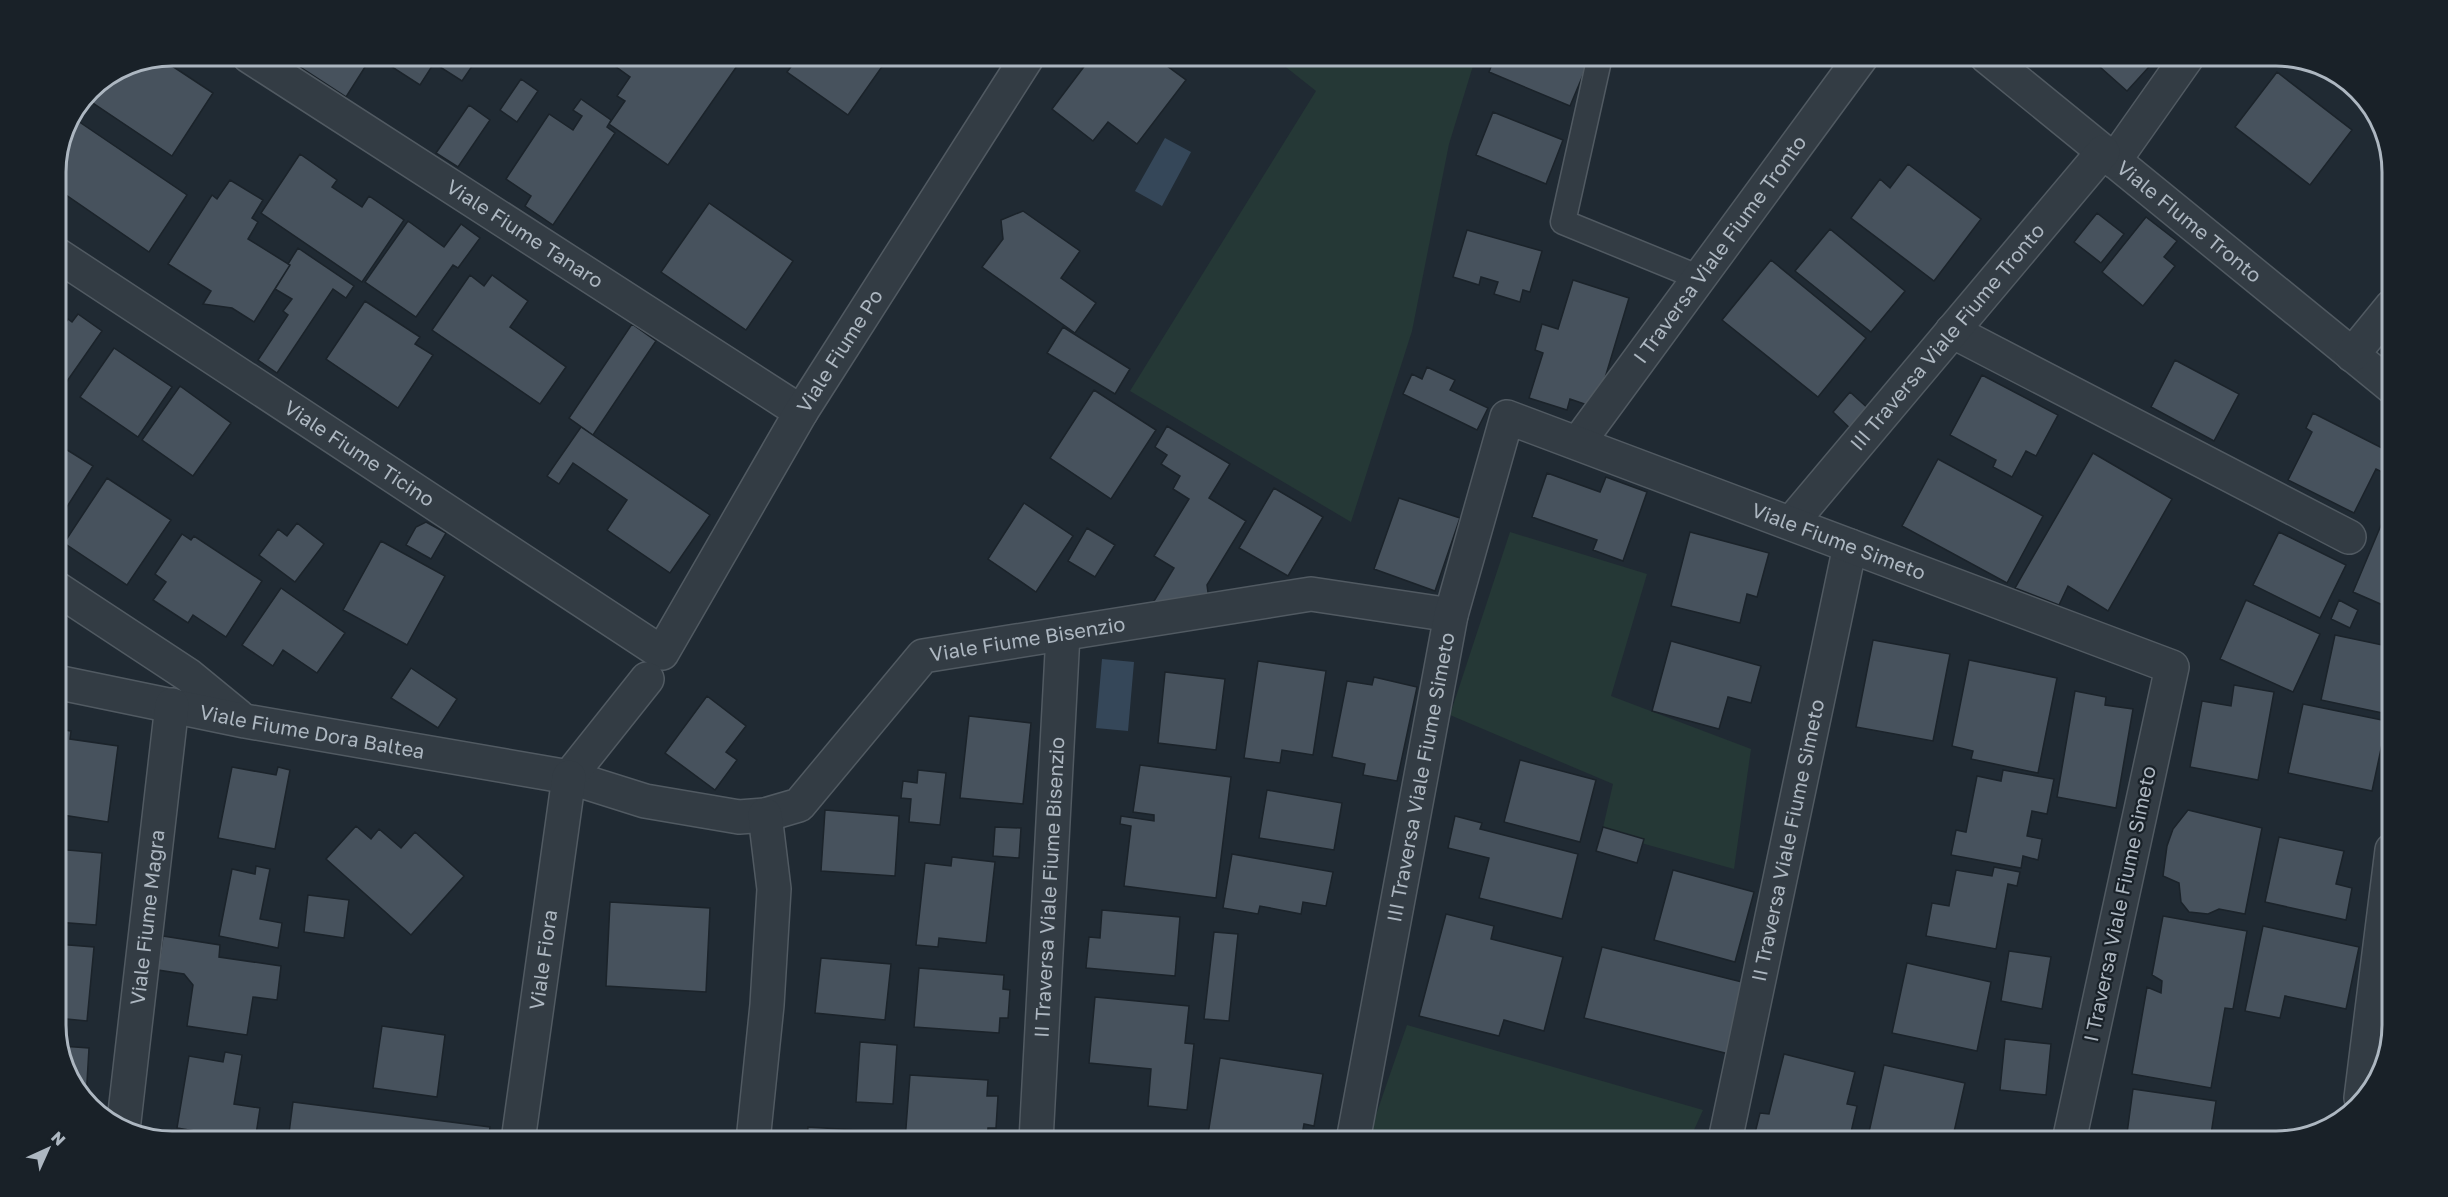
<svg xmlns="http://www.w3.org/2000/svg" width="2448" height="1197" viewBox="0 0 2448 1197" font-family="'Golos Text',sans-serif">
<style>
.green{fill:#253836}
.water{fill:#354759}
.building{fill:#47525d;stroke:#1b232a;stroke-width:1.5}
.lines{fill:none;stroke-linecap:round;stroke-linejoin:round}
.service-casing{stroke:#515a62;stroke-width:27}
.minor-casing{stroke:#515a62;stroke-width:36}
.service{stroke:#333c44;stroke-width:24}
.minor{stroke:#333c44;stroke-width:33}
.labels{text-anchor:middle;stroke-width:4.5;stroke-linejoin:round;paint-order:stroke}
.street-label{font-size:20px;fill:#adb7c1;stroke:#192128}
.rim{fill:none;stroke:#adb7c1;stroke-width:3}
</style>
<rect width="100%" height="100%" fill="#202a33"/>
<path class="green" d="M1272,56H1476L1449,144L1412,331L1351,522L1130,391L1316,91Z
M1510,532L1647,574L1611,696L1751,749L1734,869L1602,832L1613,784L1450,715Z
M1407,1025L1703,1110L1689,1141H1367Z"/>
<path class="water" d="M1165,138L1191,152L1162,206L1135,191Z
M1102,659L1134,662L1128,731L1096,728Z"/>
<path class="building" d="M283,56H372L346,97Z
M375,56H479L462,81L434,63L420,85Z
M623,56H744L668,165L609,124L625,101L617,96L630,77L615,66Z
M799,56H878L886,61L848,115L787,72Z
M1092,56H1162L1159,60L1186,80L1137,144L1108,122L1093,141L1052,109Z
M1495,56H1591L1570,106L1489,72Z
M2094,56H2156L2158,57L2127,91L2091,59Z
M160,58L213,93L172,156L84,97L90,90L128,64Z
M2310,63L2327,67L2359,96L2357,99Z
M2277,72L2352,130L2310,185L2235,127Z
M521,79L538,91L517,122L500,110Z
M581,99L611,120L607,127L615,133L553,225L525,206L531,196L506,179L549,114L573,130L582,116L573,110Z
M469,105L490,120L458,167L436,153Z
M1493,112L1563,140L1546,184L1476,155Z
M72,117L187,195L149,252L56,188V165L66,125Z
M300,154L337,180L332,187L362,207L369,196L404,220L362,282L261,213Z
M1908,164L1981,219L1934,281L1851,218L1880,179L1890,188Z
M230,180L263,200L252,218L258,222L248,239L290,265L254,322L232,308L203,304L211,291L168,264L212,195L217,199Z
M709,203L793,261L746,330L661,272Z
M1023,211L1080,251L1061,278L1096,303L1075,333L982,267L1003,239L1001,220Z
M2097,213L2124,234L2101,263L2074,242Z
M2146,217L2177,241L2164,257L2175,266L2143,306L2102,272Z
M408,221L444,247L461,224L480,238L458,268L453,265L416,317L365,282Z
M1830,229L1905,291L1871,332L1795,271Z
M1467,230L1542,251L1530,292L1523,290L1520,302L1494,294L1498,282L1481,277L1479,285L1453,277Z
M298,248L354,286L346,298L333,289L277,373L258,360L288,315L283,311L292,299L275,289L290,265L288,264Z
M1771,260L1866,338L1818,397L1722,320Z
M470,275L484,286L492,275L528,301L510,327L566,367L540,404L432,330Z
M1573,280L1629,298L1596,408L1570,399L1567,410L1529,398L1543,353L1535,350L1542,324L1558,329Z
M365,301L420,337L415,344L433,355L398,408L326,359Z
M78,314L102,331L56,397V337L68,319L72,322Z
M632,324L656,341L593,435L569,418Z
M1063,327L1130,369L1115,394L1047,353Z
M114,348L172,387L138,437L80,397Z
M2175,360L2239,394L2214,441L2151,407Z
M1427,367L1455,380L1450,390L1488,408L1477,430L1403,394L1412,374L1422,379Z
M1982,375L2058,415L2036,456L2026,451L2012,477L1993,467L1996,460L1950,435Z
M180,386L231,423L193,476L142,440Z
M1094,390L1156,430L1111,499L1050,458Z
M1850,392L1871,411L1853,431L1833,412Z
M2313,413L2392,453V463L2386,474L2376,469L2354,513L2288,480L2312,432L2306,428Z
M1167,426L1230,464L1209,498L1246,521L1207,585L1209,600L1151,606L1174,568L1154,556L1189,499L1173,489L1180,476L1161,464L1167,455L1155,447Z
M581,427L710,515L670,573L607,530L627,500L573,463L559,484L547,476Z
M56,443L93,466L56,524Z
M2093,453L2172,499L2108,611L2068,586L2059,605L2015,588Z
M1938,459L2043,516L2007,583L1902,526Z
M1547,473L1600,492L1606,477L1647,492L1623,561L1593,550L1597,540L1532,517Z
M107,478L171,520L127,585L64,543Z
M1274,488L1323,517L1288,576L1239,548Z
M1399,498L1460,518L1435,591L1374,569Z
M2392,499V609L2353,592Z
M1024,503L1073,536L1036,592L988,559Z
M426,522L446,533L431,559L406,545L416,527Z
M297,523L324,544L295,582L259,555L278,529L287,536Z
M1087,528L1115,545L1095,577L1068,561Z
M1690,532L1769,553L1757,597L1747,594L1740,623L1671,606Z
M2279,532L2346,565L2320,618L2253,585Z
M182,534L191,540L194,536L262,581L226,637L193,615L188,623L153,600L166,582L155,574Z
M381,541L445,576L407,645L343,610Z
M281,588L345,633L317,673L283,650L273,666L242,645Z
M2246,600L2320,634L2293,692L2220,659Z
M2339,600L2358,610L2350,628L2331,619Z
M2335,635L2392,647L2388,681L2392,682V715L2321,700Z
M1873,640L1950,654L1933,741L1856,727Z
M1671,641L1761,666L1751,703L1728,697L1719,729L1652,711Z
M1969,660L2057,678L2038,773L1971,759L1973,751L1952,746Z
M1258,661L1326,671L1313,755L1282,750L1280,763L1244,758Z
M411,668L457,699L438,728L391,698Z
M1165,672L1225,679L1216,750L1158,743Z
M1374,677L1417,687L1397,781L1363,775L1365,764L1332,757L1347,681L1372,685Z
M2234,685L2274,692L2258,780L2190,767L2202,701L2231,706Z
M2075,691L2106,697L2105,705L2133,709L2116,808L2057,797Z
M707,696L746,726L726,752L737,760L715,790L665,753Z
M2303,704L2387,721L2372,791L2288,773Z
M969,716L1031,723L1023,804L960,798Z
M58,729L71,731L70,739L118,746L108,822L56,814Z
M1520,760L1596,780L1580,842L1504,822Z
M1140,765L1231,777L1216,898L1124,886L1131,826L1120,824L1121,816L1154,821V815L1133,812Z
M232,767L276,775L278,767L290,770L275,849L218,838Z
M918,770L946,773L940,825L909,822L911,799L901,798L903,781L917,783Z
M2003,770L2054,779L2047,814L2032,811L2027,836L2042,839L2038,860L2023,856L2021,868L1951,855L1956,830L1966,832L1977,776L2001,781Z
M1267,790L1342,803L1334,850L1259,838Z
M825,810L899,816L895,876L821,871Z
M2188,810L2262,828L2245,914L2219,909L2208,914L2189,912L2181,902L2179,883L2163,876L2167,846L2173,829Z
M1455,816L1482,823L1480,829L1578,854L1562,919L1479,898L1489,858L1448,848Z
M356,826L371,839L379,829L401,848L415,832L464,876L411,935L326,859Z
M995,827L1021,828L1019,858L993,856Z
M1603,827L1644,839L1637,863L1596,851Z
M2279,837L2344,851L2336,884L2352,888L2346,920L2265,902Z
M56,849L102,853L96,925L56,922Z
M1232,854L1333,872L1326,906L1303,902L1301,914L1260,906L1258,914L1223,908Z
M952,857L995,862L986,943L939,938L938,947L916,945L925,863L951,866Z
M256,866L270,869L260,919L282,923L278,948L219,936L232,869L255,874Z
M1994,867L2020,872L2017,886L2008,884L1996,949L1926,936L1932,903L1949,906L1956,870L1992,876Z
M1673,870L1754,892L1735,962L1654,940Z
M308,895L349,900L344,938L304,932Z
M610,902L710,908L706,992L606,986Z
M1102,910L1180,917L1175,976L1086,968L1089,937L1100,938Z
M1446,914L1494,926L1491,939L1563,957L1544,1031L1504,1020L1499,1036L1419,1016Z
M2163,916L2247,931L2233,1009L2225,1008L2211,1088L2132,1074L2147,987L2161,993L2162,981L2152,975Z
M2263,926L2359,947L2346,1009L2285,996L2280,1018L2245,1011Z
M1214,932L1238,934L1229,1021L1204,1019Z
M163,936L220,945L219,957L281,966L277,1000L253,997L247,1035L187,1026L193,985L184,974L158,970Z
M56,944L94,947L87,1021L56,1018Z
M1602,947L1746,983L1729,1054L1584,1018Z
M2009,951L2051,957L2042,1009L2001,1001Z
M821,958L891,964L885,1020L815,1013Z
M1907,963L1991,982L1977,1051L1892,1033Z
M919,968L1004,975L1003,989L1010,990L1008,1018H1000L999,1033L914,1027Z
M1095,997L1189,1006L1185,1043L1194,1044L1187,1110L1148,1106L1151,1069L1089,1063Z
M382,1026L445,1035L437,1097L373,1088Z
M2005,1039L2051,1044L2046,1095L2000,1090Z
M860,1042L897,1045L893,1104L856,1102Z
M61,1046L89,1048L86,1099L75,1090Z
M225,1052L242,1055L234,1104L260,1108L255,1141L177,1128L189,1056L223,1062Z
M1784,1054L1855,1072L1847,1104L1857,1106L1849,1141H1753L1760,1113L1769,1114Z
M1220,1058L1323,1074L1314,1126L1304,1124L1301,1141H1207Z
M1884,1065L1965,1083L1952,1141H1867Z
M910,1075L988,1080L987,1096H998L996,1128H988L987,1141H905Z
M2133,1089L2216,1101L2210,1141H2126Z
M293,1102L490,1127L488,1141H288Z
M808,1127L872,1131L871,1141H807Z"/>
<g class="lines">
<g class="service-casing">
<path id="service" d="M1600,56L1563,222L1700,278"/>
</g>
<g class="minor-casing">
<g id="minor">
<path id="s1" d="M249,56L801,412"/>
<path id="s2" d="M1986,56L2392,387"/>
<path d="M2114,161L2188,56"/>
<path id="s3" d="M56,254L662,653L801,412L1028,56"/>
<path d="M1952,331L2349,537"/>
<path d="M2352,355L2392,306"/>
<path id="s4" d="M1578,443L1862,56"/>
<path id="s5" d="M1791,523L2103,152"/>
<path d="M56,588L188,675L238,716"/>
<path id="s6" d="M56,682L245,721L569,777L645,801L739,817L765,815L799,805L923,656L1311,594L1451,615"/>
<path d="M569,777L647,679"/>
<path d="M2361,1098L2392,850"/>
<path id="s7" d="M123,1130L172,705"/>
<path id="s8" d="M1726,1136L1850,546"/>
<path id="s9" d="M518,1141L569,777"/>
<path d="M753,1141L767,1005L774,889L765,815"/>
<path id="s10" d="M1036,1141L1063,634"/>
<path id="s11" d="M1353,1141L1451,615L1507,417L2172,667L2069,1141"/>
</g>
</g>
<use href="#service" class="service"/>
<use href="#minor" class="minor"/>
</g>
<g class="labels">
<g class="street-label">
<text dy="7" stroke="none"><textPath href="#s2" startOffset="262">Viale FIume Tronto</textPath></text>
<text dy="7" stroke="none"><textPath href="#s1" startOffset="328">Viale Fiume Tanaro</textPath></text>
<text dy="7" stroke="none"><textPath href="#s4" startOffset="240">I Traversa Viale Fiume Tronto</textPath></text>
<text dy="7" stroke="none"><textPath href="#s5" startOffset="243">III Traversa Viale Fiume Tronto</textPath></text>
<text dy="7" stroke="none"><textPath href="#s3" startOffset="1076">Viale Fiume Po</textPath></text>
<text dy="7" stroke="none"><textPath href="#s3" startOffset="363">Viale Fiume Ticino</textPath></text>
<text dy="7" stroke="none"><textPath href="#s11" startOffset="1095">Viale Fiume Simeto</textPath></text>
<text dy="7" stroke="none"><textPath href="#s6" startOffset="1058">Viale Fiume Bisenzio</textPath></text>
<text dy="7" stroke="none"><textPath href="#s6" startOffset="261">Viale Fiume Dora Baltea</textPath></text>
<text dy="7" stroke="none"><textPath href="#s11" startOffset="370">III Traversa Viale Fiume Simeto</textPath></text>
<text dy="7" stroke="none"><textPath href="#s8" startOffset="302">II Traversa Viale Fiume Simeto</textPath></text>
<text dy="7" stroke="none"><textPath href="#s10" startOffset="254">II Traversa Viale Fiume Bisenzio</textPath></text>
<text transform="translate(2120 904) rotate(-78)" y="7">I Traversa Viale Fiume Simeto</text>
<text dy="7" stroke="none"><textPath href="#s7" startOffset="214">Viale Fiume Magra</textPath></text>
<text dy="7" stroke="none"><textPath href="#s9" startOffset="183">Viale Fiora</textPath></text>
</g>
</g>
<path d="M0 0H2448V1197H0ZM172 66H2276A106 106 0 0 1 2382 172V1025A106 106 0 0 1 2276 1131H172A106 106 0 0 1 66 1025V172A106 106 0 0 1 172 66Z" fill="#192128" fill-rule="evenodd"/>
<path class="rim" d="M172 66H2276A106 106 0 0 1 2382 172V1025A106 106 0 0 1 2276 1131H172A106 106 0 0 1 66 1025V172A106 106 0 0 1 172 66Z"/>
<g transform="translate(48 1149) rotate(45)" stroke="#192128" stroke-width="4.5" paint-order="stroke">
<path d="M0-4.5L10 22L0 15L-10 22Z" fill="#adb7c1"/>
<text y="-9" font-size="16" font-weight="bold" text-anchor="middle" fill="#adb7c1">N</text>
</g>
</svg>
